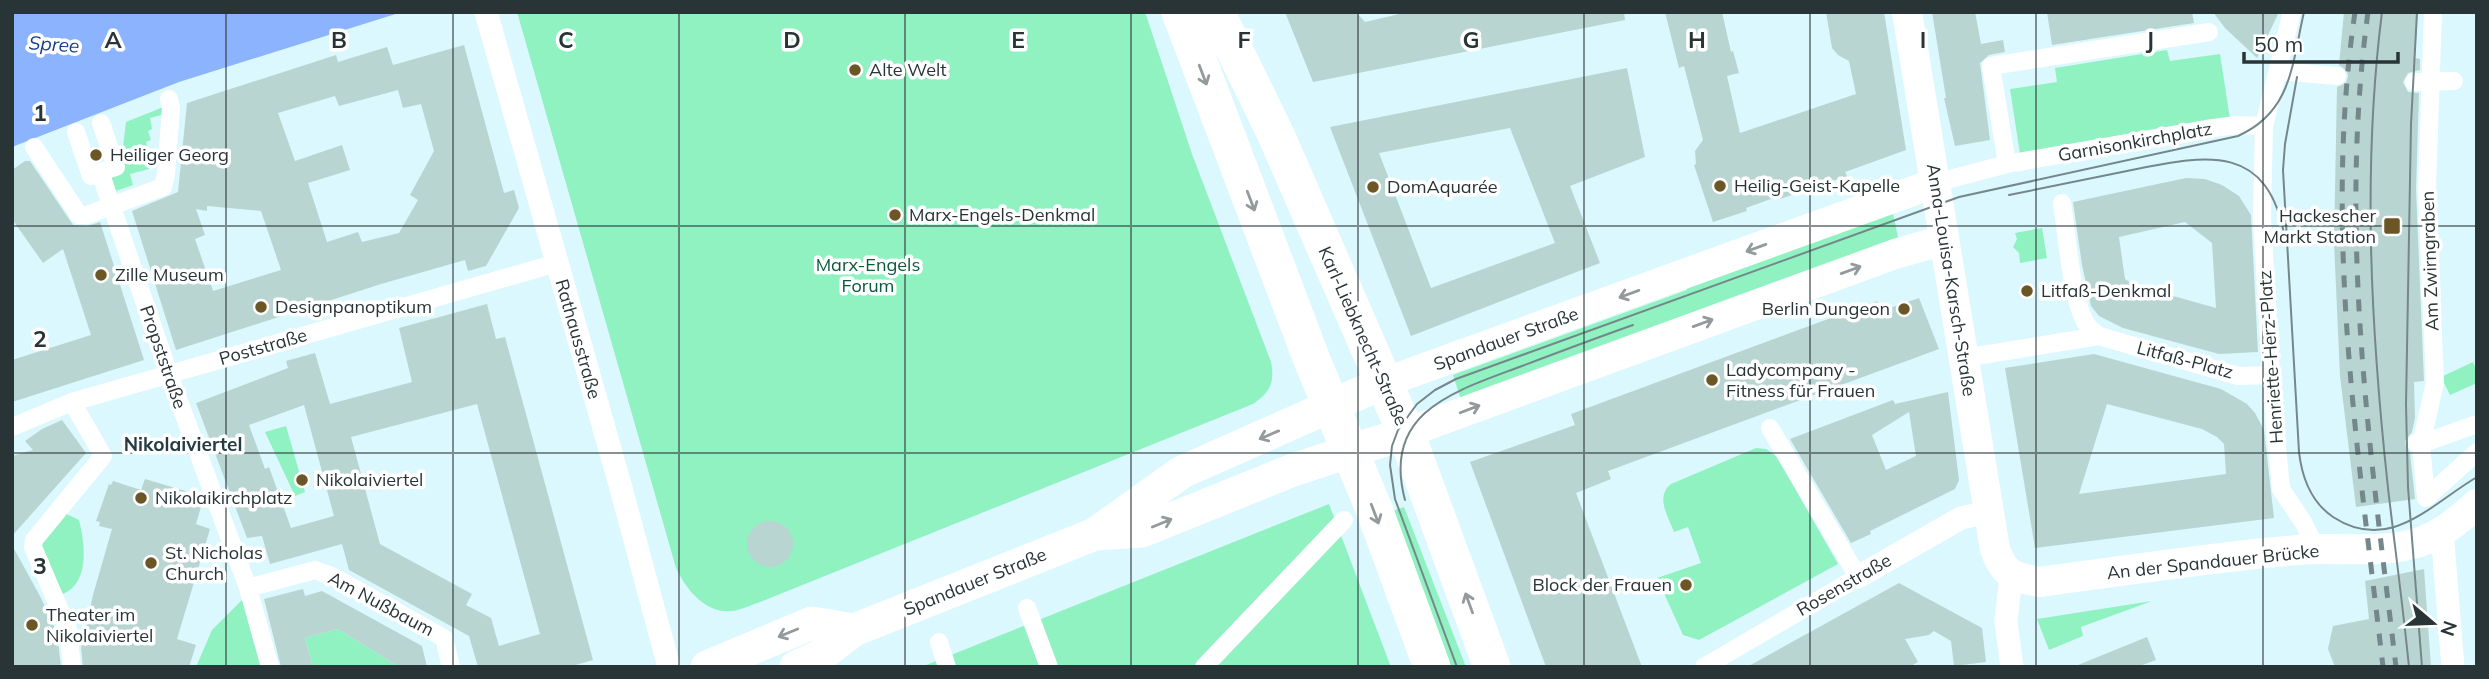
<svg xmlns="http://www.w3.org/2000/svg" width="2489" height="679" viewBox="0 0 2489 679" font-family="Mulish,sans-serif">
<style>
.green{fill:#90f1c1}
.water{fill:#8cb3fd}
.building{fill:#b8d5d1;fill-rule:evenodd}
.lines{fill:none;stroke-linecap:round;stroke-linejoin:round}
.pedestrian{stroke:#fff;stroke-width:18}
.minor{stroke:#fff;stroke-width:23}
.tertiary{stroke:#fff;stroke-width:30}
.secondary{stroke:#fff;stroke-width:33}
.primary{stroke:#fff;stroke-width:37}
.tram{stroke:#74878b;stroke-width:2}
.rail{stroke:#74878b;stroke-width:5;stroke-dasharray:12 12;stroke-linecap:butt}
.oneway{stroke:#949a9b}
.grid{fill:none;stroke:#293437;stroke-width:2;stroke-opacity:0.55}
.poi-dot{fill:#6b5625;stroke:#fff;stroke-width:2.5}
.labels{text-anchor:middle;stroke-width:7;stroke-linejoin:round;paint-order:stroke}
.poi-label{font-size:18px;fill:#293437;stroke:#fff;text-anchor:start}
.street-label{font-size:18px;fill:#293437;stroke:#fff}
.park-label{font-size:18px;fill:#0a593b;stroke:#fff}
.water-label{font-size:19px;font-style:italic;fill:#143c90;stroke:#fff}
.neighbourhood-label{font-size:19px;font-weight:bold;fill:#233c41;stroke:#fff}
.grid-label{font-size:23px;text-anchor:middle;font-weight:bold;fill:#293437;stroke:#fff;stroke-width:7;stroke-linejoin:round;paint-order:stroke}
</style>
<rect width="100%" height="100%" fill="#dbf8fe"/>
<path class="green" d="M517,12H1145L1192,154L1271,362C1275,382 1270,393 1253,404L760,602C751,605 741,610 732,611C705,614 686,589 676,568Z
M2167,50L2170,61L2220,54L2230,119L2020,154L2010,89L2057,82L2055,68Z
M166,106L165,114L150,118L152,129L148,131L151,140L146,142L151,158L146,159L149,169L130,174L133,185L116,191L111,176L120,172L126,122Z
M1891,204L1899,242L1462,403L1453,375L1687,290L1684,279Z
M2042,228L2047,258L2020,263L2019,253L2013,247L2017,239L2015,233Z
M2473,362L2477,371V383L2450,395L2441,377Z
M286,426L305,492L295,496L265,432Z
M1756,448L1766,449L1777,457L1838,564L1699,640L1683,635L1657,578L1701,563L1688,527L1674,532C1668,516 1655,497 1671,484Z
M1329,504L1391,667H921Z
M1404,507L1466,667H1442L1393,515L1395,510Z
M60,511L79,520C85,544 90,582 63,594L53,585L35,541Z
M243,599L262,667H196L212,630Z
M2152,601L2081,627L2083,636L2049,650L2037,619Z
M338,629L399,667H313L305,638Z"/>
<path class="water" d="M12,12H402L179,82L12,147Z"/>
<path class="building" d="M1285,12H1356L1365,22L1408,12H1624L1625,20L1313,82Z
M1665,12H1722L1731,52L1733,51L1739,73L1727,76L1740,133L1856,94L1849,61L1838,55L1832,48L1826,12H1884L1906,150L1845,172L1847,176L1780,199L1779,196L1746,208L1747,211L1713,222L1694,165L1696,164L1695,151L1703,140L1684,66L1679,68Z
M1932,12H1975L1981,44L2003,40L2005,52L1989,55L1980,63L1990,140L1955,146L1944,98H1946Z
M2047,12H2192L2194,23L2052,45Z
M2213,12H2279L2257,58L2225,28Z
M2344,12H2418L2415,58L2420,59V70L2408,73L2403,82L2408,92L2419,93L2416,189L2424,381L2414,382L2415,418L2412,432L2405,441L2406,447L2410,453L2415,499L2356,507L2340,376L2334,242L2337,87L2346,83L2348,76L2347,71L2339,65Z
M464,45L504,193L514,190L519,208L486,266L468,271L465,260L381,284L176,350L132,211L178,192L187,103L336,55L338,62L387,47L393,65ZM398,90L403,108L421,104L434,151L410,195L418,200L399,233L362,242L358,232L327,242L308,183L350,170L342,145L295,161L278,113L335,96L339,106ZM207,206L261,211L281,270L213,291L195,239L205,235L196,209L207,211Z
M1627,68L1645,157L1570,186L1600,263L1411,336L1330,127ZM1510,128L1555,243L1431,288L1379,153Z
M25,161H30L73,225L87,226L100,222L144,360L12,402V360L91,335L63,249L43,263L12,219V170Z
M2186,178L2205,179L2222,185L2239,196L2251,215L2258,352L2219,354L2123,328L2099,316L2091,306L2082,265L2073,202ZM2185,222L2212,243L2216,308L2134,285L2125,279L2119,237Z
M1919,298L1939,349L1608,471L1611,479L1576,493L1642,667H1546L1470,462L1575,425L1571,414L1877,301L1881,311Z
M487,304L496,339L505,337L593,660L569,667H478L469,636L349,570L342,544L270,564L262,536L247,538L196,403L288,368L286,361L315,353L330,404L412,382L399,328ZM477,404L540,634L499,646L491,618L466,605L472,594L380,544L351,437ZM304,405L334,516L291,528L269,467L265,469L249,425Z
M2094,354L2221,389L2247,404L2255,413L2264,430L2274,518L2035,548L2005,368ZM2107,404L2202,429L2217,437L2224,444L2226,474L2079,494Z
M1948,392L1959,480L1955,489L1870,531L1871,534L1851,543L1790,439L1893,400L1895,404ZM1909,412L1916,456L1886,470L1872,435Z
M62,420L86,453L12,536V456L33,450L25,441L42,429Z
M145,479L202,496L203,500L196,524L210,529L177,639L196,645L189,667H83L81,648L93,595L112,529L99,526L100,522L96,521L109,484L111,485L113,481L141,490Z
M747 544a23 23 0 1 1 46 0a23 23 0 1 1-46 0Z
M12,545L41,598L57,633L61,667H12Z
M2424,569L2431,667H2335L2328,649L2333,626L2369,619L2365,581Z
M1899,583L1982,628L1986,662L1954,666L1951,641L1934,631L1929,635L1905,639L1918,662L1909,667H1747Z
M303,589L305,596L322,591L422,646L427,667H399L338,629L305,638L313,667H281L264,599Z
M2147,637L2156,660L2137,667H2073Z"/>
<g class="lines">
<path class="pedestrian" d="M2292,12L2264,126L2262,217L2272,393L2281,489L2303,522L2317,550
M2278,71L2337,76
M2414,82L2454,81
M101,123L116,167L100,172L169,374L248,588L270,667
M76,132L91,176L100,172
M34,147L79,215H87L163,187L166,175L171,108L169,99
M2007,164L1991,66L2209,32
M1935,183L2007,164L2206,129L2236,125L2264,126
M2062,203C2067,234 2071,301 2087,325C2090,329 2095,333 2099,336
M1964,358L2099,336L2238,376L2271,375
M72,402L103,456L34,540L33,547L68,629L72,667
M12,427L72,402L557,263
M2416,443L2421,444L2477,424
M2426,498L2421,444L2435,383L2427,189L2433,12
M2426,498L2477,452
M248,588L315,570L334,577L444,638L451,667
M1027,608L1049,667
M939,642L947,667
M1204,667L1344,520
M1704,667L1858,577L1770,428"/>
<path class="minor" d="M486,12L621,488L669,667
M2442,531L2453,667
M2011,575L2006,622L2012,667
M1858,577L1961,518L1989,512"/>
<path class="tertiary" d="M1907,12L1995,549C2004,575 2013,577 2039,582C2125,571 2211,557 2298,550C2339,546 2380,555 2420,542C2442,534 2460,519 2477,504
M1383,383L1935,183
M1406,433L1895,254L1944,240"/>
<path class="secondary" d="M1095,534L1142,531L1293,470L1406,433
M707,667L812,623L854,630
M796,667L820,656L854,630L1095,534L1182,472L1383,383"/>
<path class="primary" d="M1180,12L1312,360L1374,509L1432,667
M1216,12L1276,135L1406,433L1492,667"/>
<path class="tram" d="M2382,12C2362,170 2371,331 2388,488C2395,548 2403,607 2409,667
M2417,12L2411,124L2406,405L2408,487L2422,667
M2297,77L2285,144L2283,170L2299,452C2302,478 2311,502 2333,517C2390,554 2431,504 2477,477
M2009,195C2049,187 2088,179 2127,171C2203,156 2268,139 2285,239
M1405,500C1381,411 1456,391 1522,366C1559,352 1596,338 1633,325
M1457,667L1395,499L1390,465L1392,446L1398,430L1417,404L1435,390L1456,379L1959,197L2238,136C2292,112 2292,64 2304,12"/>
<path class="rail" d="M2355,12C2323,230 2358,450 2383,667
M2368,12C2338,232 2370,449 2396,667"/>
</g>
<defs><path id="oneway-shaft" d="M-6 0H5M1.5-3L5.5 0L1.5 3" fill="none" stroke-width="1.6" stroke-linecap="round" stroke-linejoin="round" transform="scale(1.75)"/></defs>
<g class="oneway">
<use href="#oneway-shaft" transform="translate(1203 75) rotate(69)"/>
<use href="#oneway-shaft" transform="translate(1251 201) rotate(69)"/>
<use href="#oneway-shaft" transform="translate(1756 248) rotate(160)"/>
<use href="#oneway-shaft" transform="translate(1851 270) rotate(-20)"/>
<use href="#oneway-shaft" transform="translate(1629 294) rotate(160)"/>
<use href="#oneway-shaft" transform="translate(1703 323) rotate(-20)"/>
<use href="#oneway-shaft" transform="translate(1470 409) rotate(-21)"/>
<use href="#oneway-shaft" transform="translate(1269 435) rotate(157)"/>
<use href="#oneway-shaft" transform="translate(1375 514) rotate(69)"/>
<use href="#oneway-shaft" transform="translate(1162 523) rotate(-22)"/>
<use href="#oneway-shaft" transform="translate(1469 603) rotate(-110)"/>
<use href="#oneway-shaft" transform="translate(788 633) rotate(158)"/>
</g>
<path class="grid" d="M226,12V667M453,12V667M679,12V667M905,12V667M1131,12V667M1358,12V667M1584,12V667M1810,12V667M2036,12V667M2263,12V667M12,226H2477M12,453H2477"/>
<g class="poi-dot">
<circle cx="855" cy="70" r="7"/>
<circle cx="96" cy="155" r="7"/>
<circle cx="1720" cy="186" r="7"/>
<circle cx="1373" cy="187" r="7"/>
<circle cx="895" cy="215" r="7"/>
<rect x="2383" y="217" width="18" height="18" rx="3.5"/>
<circle cx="101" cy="275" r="7"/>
<circle cx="2027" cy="291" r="7"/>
<circle cx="261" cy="307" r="7"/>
<circle cx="1904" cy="309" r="7"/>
<circle cx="1712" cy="380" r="7"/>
<circle cx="302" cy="480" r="7"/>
<circle cx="141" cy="498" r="7"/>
<circle cx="151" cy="563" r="7"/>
<circle cx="1686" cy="585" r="7"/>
<circle cx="32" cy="625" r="7"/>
</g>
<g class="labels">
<g class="poi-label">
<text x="869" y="76">Alte Welt</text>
<text x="110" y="161">Heiliger Georg</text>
<text x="1734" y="192">Heilig-Geist-Kapelle</text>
<text x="1387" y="193">DomAquarée</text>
<text x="909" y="221">Marx-Engels-Denkmal</text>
<text x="2376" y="222" text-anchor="end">Hackescher<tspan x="2376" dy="21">Markt Station</tspan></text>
<text x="115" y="281">Zille Museum</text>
<text x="2041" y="297">Litfaß-Denkmal</text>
<text x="275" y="313">Designpanoptikum</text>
<text x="1890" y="315" text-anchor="end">Berlin Dungeon</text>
<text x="1726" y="376">Ladycompany -<tspan x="1726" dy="21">Fitness für Frauen</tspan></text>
<text x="316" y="486">Nikolaiviertel</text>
<text x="155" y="504">Nikolaikirchplatz</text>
<text x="165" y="559">St. Nicholas<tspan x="165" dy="21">Church</tspan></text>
<text x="1672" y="591" text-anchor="end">Block der Frauen</text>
<text x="46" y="621">Theater im<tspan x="46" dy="21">Nikolaiviertel</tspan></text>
</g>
<g class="street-label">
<text transform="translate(2135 142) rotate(-10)" y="6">Garnisonkirchplatz</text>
<text transform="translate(2430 261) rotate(-92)" y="6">Am Zwirngraben</text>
<text transform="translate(1951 280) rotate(81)" y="6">Anna-Louisa-Karsch-Straße</text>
<text transform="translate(1363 336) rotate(66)" y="6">Karl-Liebknecht-Straße</text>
<text transform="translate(578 339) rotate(74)" y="6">Rathausstraße</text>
<text transform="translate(1506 339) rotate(-20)" y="6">Spandauer Straße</text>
<text transform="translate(263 347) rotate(-16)" y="6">Poststraße</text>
<text transform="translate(163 357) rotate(71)" y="6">Propststraße</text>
<text transform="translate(2271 357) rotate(-94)" y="6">Henriette-Herz-Platz</text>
<text transform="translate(2185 360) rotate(15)" y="6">Litfaß-Platz</text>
<text transform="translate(2213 562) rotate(-6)" y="6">An der Spandauer Brücke</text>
<text transform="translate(975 582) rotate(-22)" y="6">Spandauer Straße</text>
<text transform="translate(1844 585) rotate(-30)" y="6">Rosenstraße</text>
<text transform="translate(381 604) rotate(28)" y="6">Am Nußbaum</text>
</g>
<g class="park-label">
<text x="868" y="271">Marx-Engels<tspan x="868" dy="21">Forum</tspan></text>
</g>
<g class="water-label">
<text transform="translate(54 44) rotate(4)" y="7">Spree</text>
</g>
<g class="neighbourhood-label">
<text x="183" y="451">Nikolaiviertel</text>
</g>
</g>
<g class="grid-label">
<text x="113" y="48">A</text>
<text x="339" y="48">B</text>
<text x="566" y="48">C</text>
<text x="792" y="48">D</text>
<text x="1018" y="48">E</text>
<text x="1244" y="48">F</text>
<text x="1471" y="48">G</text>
<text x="1697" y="48">H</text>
<text x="1923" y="48">I</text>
<text x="2150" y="48">J</text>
<text x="40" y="121">1</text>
<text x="40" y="347">2</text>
<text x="40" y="574">3</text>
</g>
<rect width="2489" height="679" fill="none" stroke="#293437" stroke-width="28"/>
<g transform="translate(2433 623) rotate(109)" stroke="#ffffff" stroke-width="5" paint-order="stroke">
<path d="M0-5L12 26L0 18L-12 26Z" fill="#293437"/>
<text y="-10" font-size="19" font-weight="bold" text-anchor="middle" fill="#293437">N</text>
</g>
<path d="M2244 52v10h154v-10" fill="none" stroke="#293437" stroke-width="3.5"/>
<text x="2254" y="52" font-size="21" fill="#293437" stroke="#ffffff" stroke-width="5" paint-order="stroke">50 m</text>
</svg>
